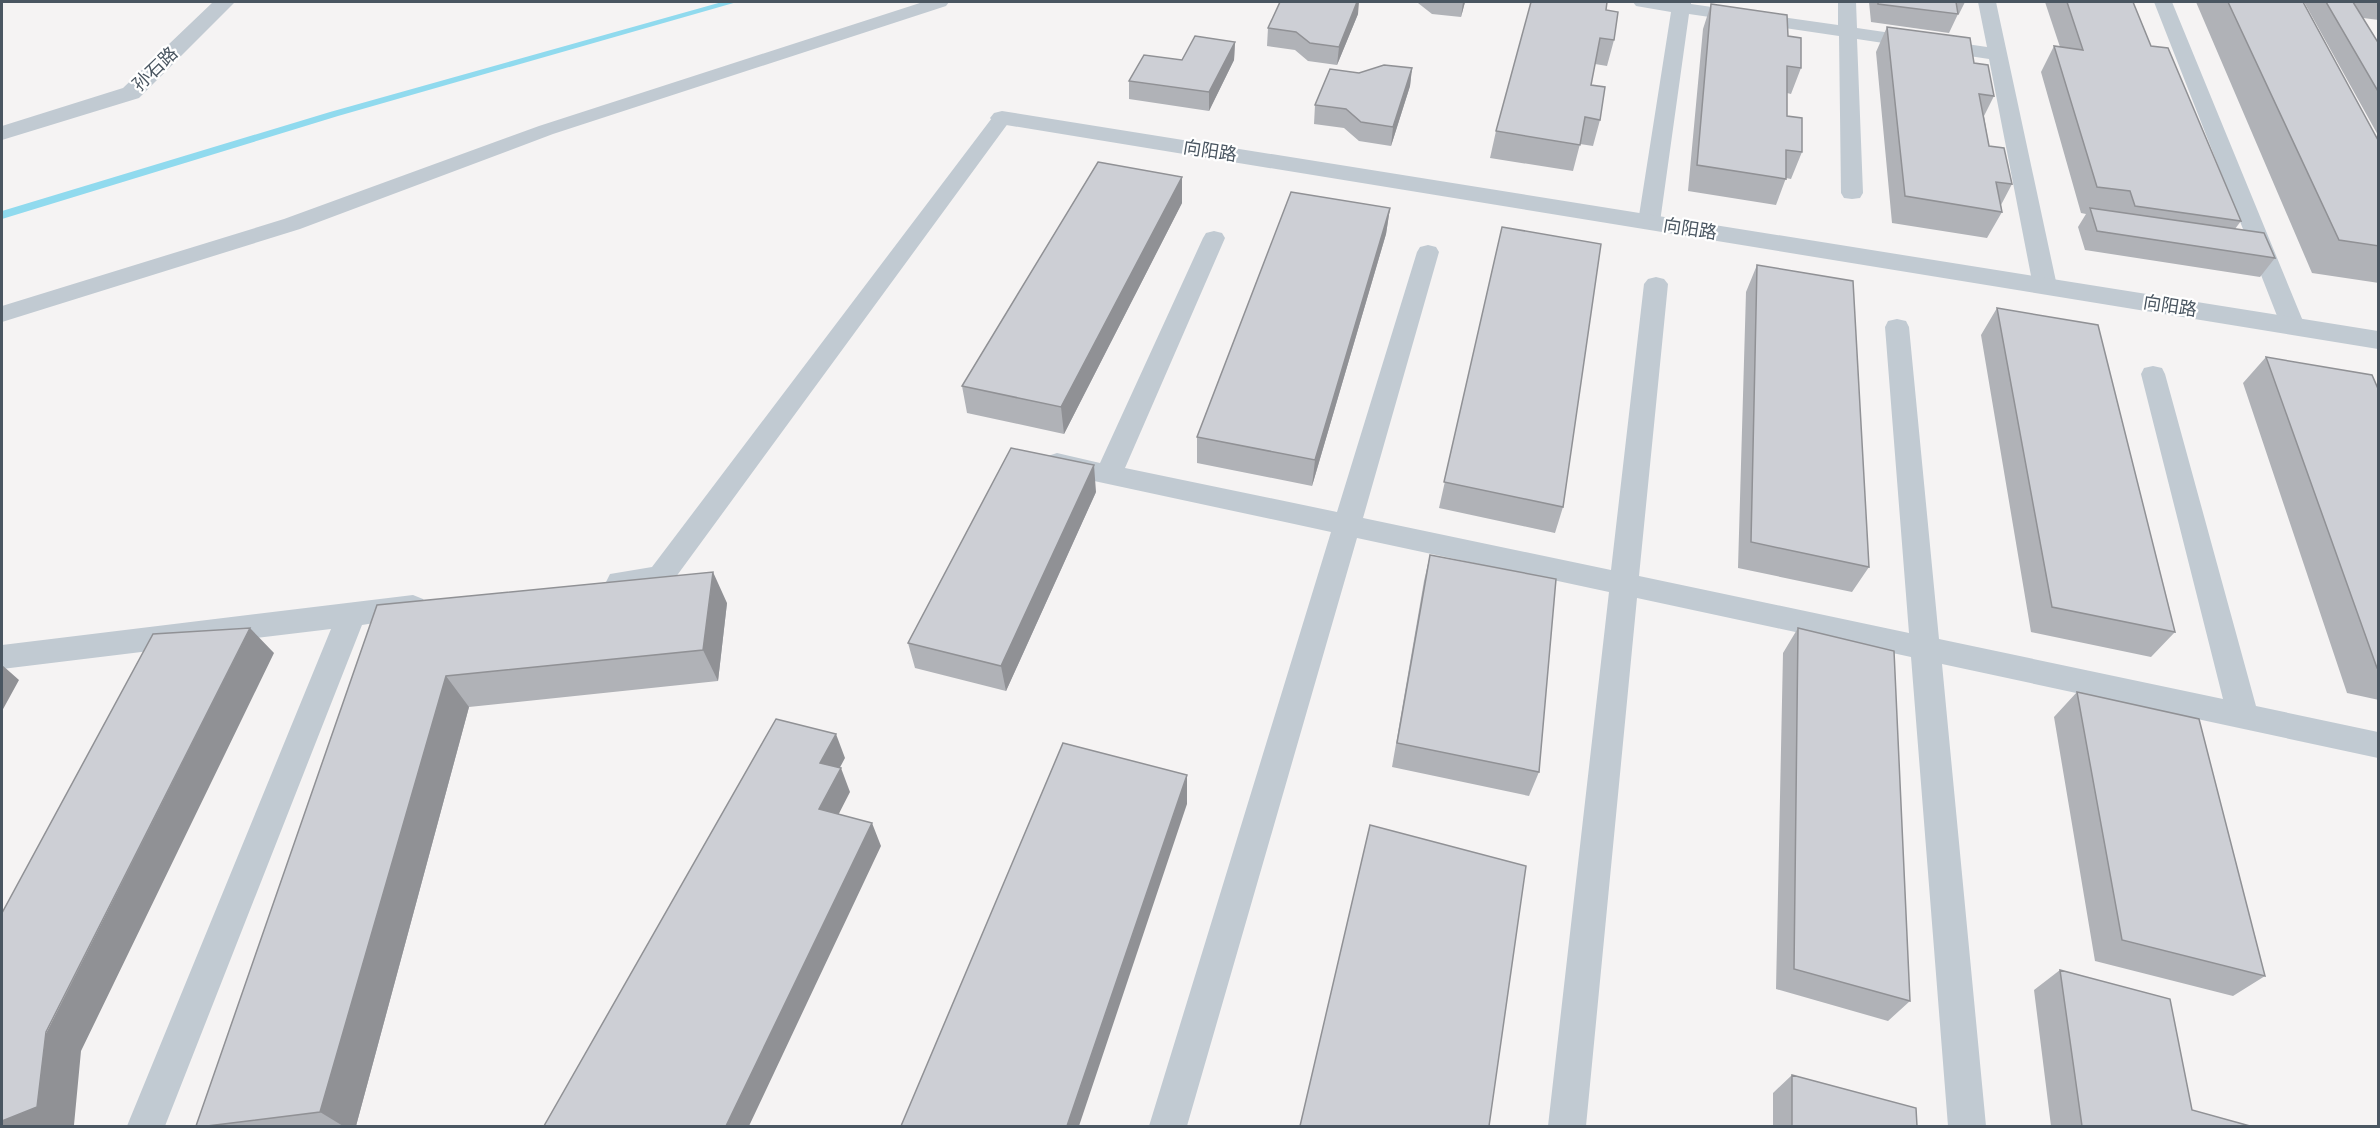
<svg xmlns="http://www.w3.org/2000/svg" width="2380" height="1128" viewBox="0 0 2380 1128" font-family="Raleway,'Noto Sans SC',sans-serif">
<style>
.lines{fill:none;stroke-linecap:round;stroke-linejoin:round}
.stream{fill:#90daee;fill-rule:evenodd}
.lane{fill:#c1cad2;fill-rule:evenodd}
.street{fill:#c1cad2;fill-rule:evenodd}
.wall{fill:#b0b2b7}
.shaded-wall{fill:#909195}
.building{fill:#cdcfd5;stroke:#909195;stroke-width:1.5}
.labels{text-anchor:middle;stroke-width:4.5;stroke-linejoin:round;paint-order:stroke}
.far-street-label{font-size:18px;fill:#4a5661;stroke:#fff}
</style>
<rect width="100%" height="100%" fill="#f5f3f3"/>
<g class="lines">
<path class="stream" d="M722,2H737L338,116L2,219V211L330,112Z"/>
<path class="lane" d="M923,2H949L946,6L553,134L300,229L2,322V306L284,219L539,126Z
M1633,2H1691V4L1838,25V2H1856L1857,28L1987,47L1978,2H1996L2057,286L2053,291L2045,293L2037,291L2033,286L1989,59L1857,39L1863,193L1860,198L1852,199L1844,198L1841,193L1839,36L1689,14L1660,222L1657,227L1649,229L1641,227L1638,222L1671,12L1636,6Z
M2154,2H2172L2305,326L2302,332L2293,334L2284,332L2281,326Z
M1002,112L1009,114L1012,118L1009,122L670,585L620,593L610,590L606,582L610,574L652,567L995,114Z
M1214,231L1222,233L1225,238L1125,468L1337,512L1417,252L1420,247L1428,245L1436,247L1439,252L1363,518L1611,570L1644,284L1648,279L1656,277L1664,279L1668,284L1639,576L1909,633L1885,327L1888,321L1897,319L1906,321L1909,327L1939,639L2223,699L2141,374L2144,368L2153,366L2162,368L2165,374L2256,706L2378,732V758L1942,664L1986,1126H1948L1911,657L1637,598L1586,1126H1548L1609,592L1357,538L1187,1126H1149L1331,532L1057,473L1048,470L1044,463L1048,456L1057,453L1100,463L1203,238L1206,233Z
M413,595L423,599L428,607L423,615L362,625L165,1126H127L331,629L2,669V645Z"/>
<path class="street" d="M213,2H235L139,98L2,140V126L123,88Z
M1002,111L2378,331V349L994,123L990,118L994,113Z"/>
</g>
<path class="wall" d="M1404,2H1465L1461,17L1432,14L1418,3Z
M1869,2H1965L1959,14H1958L1949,33L1871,22Z
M2045,2H2133L2151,46L2241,221L2235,229L2275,258L2260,277L2085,250L2078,227L2086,214L2081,213L2041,72L2054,46L2060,47Z
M2196,2H2303L2379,142V283L2312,273Z
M2304,2H2379V20L2363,18L2379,44V137Z
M1711,4L1788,36L1801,68L1791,94L1787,93V116L1802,152L1791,179L1786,178L1776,205L1688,191L1703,29Z
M1606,10L1614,40L1607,66L1595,64L1591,85L1600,120L1593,146L1580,144L1573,171L1490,158L1496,131Z
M1358,14L1337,65L1308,61L1295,50L1267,46L1268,28Z
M1887,27L1974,63L1994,96L1984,116L1989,146L2012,184L2001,205L2002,212L1987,238L1892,223L1876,52Z
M1235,42L1234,60L1209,111L1129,99V81Z
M1412,68L1410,86L1391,146L1359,141L1344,128L1314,124L1315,105L1359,73Z
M1182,177V203L1064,434L967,413L962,386Z
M1390,208L1386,234L1312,486L1197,463V437Z
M1502,227L1563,507L1555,533L1439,508Z
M1757,265L1869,567L1852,592L1738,568L1746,292Z
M1997,308L2175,632L2151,657L2031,632L1981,335Z
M2266,357L2379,391V700L2347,693L2243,383Z
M1096,492L1006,691L915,668L908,643Z
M1430,555L1539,772L1529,796L1392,767L1424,581Z
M727,603L718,681L469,707L356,1126H196L377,605Z
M1798,628L1910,1001L1888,1021L1776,989L1783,653Z
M2077,692L2265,976L2233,996L2095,961L2054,717Z
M2060,970L2192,1110L2250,1126H2051L2034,990Z
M1792,1075L1917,1126H1773V1093Z"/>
<path class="shaded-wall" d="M1357,2H1359L1358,14L1337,65L1339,47Z
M1463,2H1465L1461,17Z
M1235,42L1234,60L1209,111V92Z
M1412,68L1410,86L1391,146L1393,127Z
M1182,177V203L1064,434L1061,407Z
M1390,208L1386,234L1312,486L1315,460Z
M1094,465L1096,492L1006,691L1001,666Z
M713,572L727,603L718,681L703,650Z
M250,628L274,653L81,1051L74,1125L69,1126H2V1121Z
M2,665L19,680L2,711Z
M446,676L469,707L356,1126H343L320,1112Z
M836,734L845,758L830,786L820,763Z
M841,768L850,792L829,833L819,809Z
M1187,775V804L1079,1126H1067Z
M872,823L881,846L749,1126H726Z"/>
<path class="building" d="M1280,2H1357L1339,47L1310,43L1296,32L1268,28Z
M1531,2H1607L1606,10L1618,12L1614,40L1600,38L1591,85L1605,87L1600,120L1585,117L1580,145L1496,131Z
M1878,2H1956L1958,14L1878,4Z
M2067,2H2133L2151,46L2168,48L2241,221L2135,206L2130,191L2097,187L2054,46L2083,50Z
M2228,2H2303L2379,142V246L2339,240Z
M2326,2H2353L2379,44V93Z
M1711,4L1787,15L1788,36L1801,38V68L1787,66V116L1802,118V152L1786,150V179L1697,165Z
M1887,27L1970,38L1974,63L1988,65L1994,96L1979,94L1989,146L2004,148L2012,184L1996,182L2002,212L1905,196Z
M1195,36L1235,42L1209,92L1129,81L1144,55L1182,60Z
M1384,65L1412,68L1393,127L1361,122L1346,109L1315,105L1330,69L1359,73Z
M1098,162L1182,177L1061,407L962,386Z
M1291,192L1390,208L1315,460L1197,437Z
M2090,208L2264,233L2275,258L2097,231Z
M1502,227L1601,244L1563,507L1444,482Z
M1757,265L1853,281L1869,567L1751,542Z
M1997,308L2098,325L2175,632L2052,607Z
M2266,357L2372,375L2379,391V668H2377Z
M1011,448L1094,465L1001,666L908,643Z
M1430,555L1556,579L1539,772L1397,743Z
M713,572L703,650L446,676L320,1112L207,1126H196L377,605Z
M250,628L46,1032L37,1107L2,1121V913L153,634Z
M1798,628L1894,651L1910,1001L1794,969Z
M2077,692L2199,719L2265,976L2122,940Z
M776,719L836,734L820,763L841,768L819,809L872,823L726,1126H544Z
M1063,743L1187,775L1067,1126H901Z
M1370,825L1526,866L1489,1126H1300Z
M2060,970L2170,999L2192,1110L2250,1126H2082Z
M1792,1075L1916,1108L1917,1126H1792Z"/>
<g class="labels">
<g class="far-street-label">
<text transform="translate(155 69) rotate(-44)" y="6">孙石路</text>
<text transform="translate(1210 151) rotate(9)" y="6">向阳路</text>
<text transform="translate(1690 229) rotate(9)" y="6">向阳路</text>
<text transform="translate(2170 306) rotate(9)" y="6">向阳路</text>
</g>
</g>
<rect width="2380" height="1128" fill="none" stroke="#4a5661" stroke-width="6"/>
</svg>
